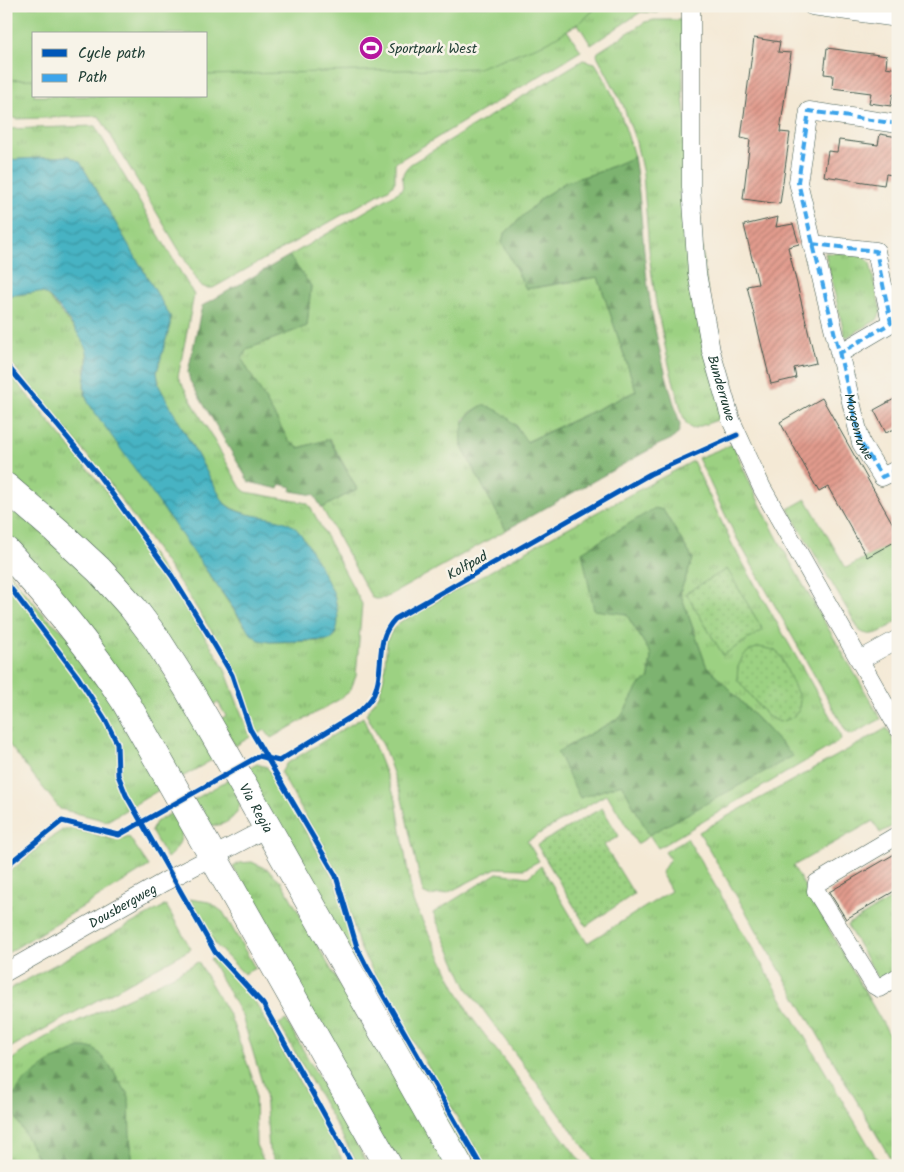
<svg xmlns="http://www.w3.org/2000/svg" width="904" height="1172" viewBox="0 0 904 1172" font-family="Kalam,sans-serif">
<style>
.grass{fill:url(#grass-tufts);stroke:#5e875b;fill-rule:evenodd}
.forest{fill:url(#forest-firs);stroke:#4e7852}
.park{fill:url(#park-dots);stroke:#5e875b}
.pitch{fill:#9cd182;stroke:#5e875b}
.water{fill:url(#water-waves);stroke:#32787c}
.building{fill:url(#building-hatch)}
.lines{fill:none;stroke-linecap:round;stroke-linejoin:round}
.street-casing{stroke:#3f574c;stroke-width:19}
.primary-casing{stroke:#3f574c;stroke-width:29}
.street{stroke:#fff;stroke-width:18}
.primary{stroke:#fff;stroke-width:28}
.quiet{stroke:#3da4eb;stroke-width:4;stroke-dasharray:8 4;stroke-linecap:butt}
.cycleway-casing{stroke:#f7f3e8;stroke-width:8}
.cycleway{stroke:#0057b8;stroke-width:5}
.labels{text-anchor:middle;stroke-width:5;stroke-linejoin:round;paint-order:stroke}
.poi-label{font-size:14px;fill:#1f3d34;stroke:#f7f3e8;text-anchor:start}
.street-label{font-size:14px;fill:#1f3d34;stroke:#f7f3e8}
</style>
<defs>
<pattern id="grass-tufts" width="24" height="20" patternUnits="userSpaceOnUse" patternTransform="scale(1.25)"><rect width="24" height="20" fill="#9cd182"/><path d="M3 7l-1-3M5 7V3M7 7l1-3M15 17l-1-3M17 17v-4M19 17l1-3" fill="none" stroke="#86b471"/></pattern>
<pattern id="forest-firs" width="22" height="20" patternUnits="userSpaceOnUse" patternTransform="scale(1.25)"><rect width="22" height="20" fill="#7db370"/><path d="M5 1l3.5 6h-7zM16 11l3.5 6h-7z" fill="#66935d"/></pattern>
<pattern id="park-dots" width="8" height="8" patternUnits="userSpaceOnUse" patternTransform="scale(1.25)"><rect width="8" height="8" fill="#9cd182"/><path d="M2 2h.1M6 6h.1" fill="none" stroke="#86b471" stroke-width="1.8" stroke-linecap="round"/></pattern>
<pattern id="water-waves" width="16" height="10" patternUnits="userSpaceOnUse" patternTransform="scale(1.25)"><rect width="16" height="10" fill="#46b3c3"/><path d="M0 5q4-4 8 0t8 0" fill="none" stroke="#3a939f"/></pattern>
<pattern id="building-hatch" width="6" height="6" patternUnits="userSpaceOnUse" patternTransform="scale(1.25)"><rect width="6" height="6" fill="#e29b8d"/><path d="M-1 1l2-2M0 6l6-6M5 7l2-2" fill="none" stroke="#b78074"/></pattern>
</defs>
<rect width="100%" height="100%" fill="#f7f3e8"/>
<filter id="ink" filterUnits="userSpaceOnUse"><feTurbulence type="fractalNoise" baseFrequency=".02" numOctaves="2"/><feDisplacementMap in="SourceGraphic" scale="10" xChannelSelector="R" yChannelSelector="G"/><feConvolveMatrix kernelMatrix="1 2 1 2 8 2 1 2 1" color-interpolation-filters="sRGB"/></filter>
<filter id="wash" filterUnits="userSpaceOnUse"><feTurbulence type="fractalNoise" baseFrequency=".0096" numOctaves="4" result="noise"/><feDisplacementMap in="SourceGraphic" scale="20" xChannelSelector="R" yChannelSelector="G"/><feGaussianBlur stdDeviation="1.12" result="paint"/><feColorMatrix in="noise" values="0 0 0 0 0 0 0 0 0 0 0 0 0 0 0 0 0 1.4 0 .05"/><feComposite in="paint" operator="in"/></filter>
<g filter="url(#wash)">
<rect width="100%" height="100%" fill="#f4e9d5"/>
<path class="grass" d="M6,6L34,34V96H206V41L564,26L581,51L395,163V182L390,188L213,288H206L200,285L99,116L16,119L6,115Z
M589,6H658V13L641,12L591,45L575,19Z
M654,20H683V96L723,418L692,429L686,423L683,416L670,369L656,304L650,261L643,174L636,142L623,105L597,55L598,52L645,22Z
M583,60L595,63C614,91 625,124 634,157L599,172L566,182L543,197L504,234L535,288L598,277L636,391L526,442L516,425L483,405L471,412L464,419L462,447L506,530L385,598L377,599L372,598L322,508L357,489L330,439L298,448L289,441L241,359L247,349L307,326L311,286L289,256L400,191L403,187C401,177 403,169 412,163Z
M95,126L194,295L178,377L241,488L246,492L307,503L310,506L362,604L356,676L350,691L340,699L271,738L265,730L258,734L256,733L234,672L224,651L187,593L105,477L6,357V296L38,292L46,294L84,341C93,361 79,378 86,397L244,625L269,642L327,641L335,636C338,624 338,614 336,602C333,588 301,529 289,524C268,516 241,517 224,503L159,386L157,372L170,325V316L80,162L69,156L6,160V129Z
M825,253C839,254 862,250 870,263L881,312L877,320L847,337L845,336Z
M6,369L106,491L169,579L224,667L250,737L235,746L220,719L226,716L218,702L207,708L6,481Z
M733,444C772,540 830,629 881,719L851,735L847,733L735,535L698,458Z
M693,461L732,544L839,732L841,739L838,742L658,848L650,836L637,844L607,794L527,841L539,861L524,869L496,868L447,893L429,896L423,893L402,799L384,747L366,714L379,695L384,676L387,640L393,629L400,622L558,533ZM655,509L663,510L693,559L680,592L706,665L792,755L622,784L557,752L621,717L649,678L651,654L626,614ZM737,679L799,710L792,718L767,716Z
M6,497L118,602L219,756L175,781L6,542Z
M806,499L846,568L898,540V621C886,628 874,640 860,631L788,509Z
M6,568L17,583L47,618L75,641L164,787L107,821L60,809L6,741Z
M363,717L396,800L413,902L469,1014L584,1166H485L363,954L358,942L341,880L281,773L286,764Z
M887,728L898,749V823L880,833L873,821L793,866L898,1050V1158L892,1161L699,832Z
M257,764L267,767L333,877L337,885L357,955L477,1166H467L243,772Z
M231,778L240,804C236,819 224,827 209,825L190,802Z
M177,810C185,829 184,844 167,858L151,831L156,822Z
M64,829H74L118,841L129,837L149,866L6,954V875L49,839Z
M687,838L881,1166H598L467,988L433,913L497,873L528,877L541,866L587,943L671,891L661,873L670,859L665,852Z
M252,862L268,870L281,881L362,1024L422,1114L451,1166H395L233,867L239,863Z
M898,895V970L879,981L847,925Z
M190,899L209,902L223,912L255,968L244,974L215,944Z
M166,905L191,949L6,1050V991Z
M216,958L234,975L252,996L346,1166H278L269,1150L265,1092L242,1016L210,959Z
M198,962L230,1016L255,1085L256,1145L266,1166H133L130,1136L34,1152L42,1166H6V1065C38,1036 81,1020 120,1002C146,990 172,976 198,962Z
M286,1020L369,1166H359L279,1024Z"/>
<path class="forest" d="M634,157C642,202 642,249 649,294C655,338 667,381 680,424C680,439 668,440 656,446L506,530L462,447C460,424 464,416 483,405C506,411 514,423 527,442L636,391L598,277L526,289L502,242L504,234L543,197L566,182L599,172Z
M289,256L311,286L307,326L247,349L242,359L289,441L299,448L329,439L357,489L322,508L314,495L291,491L292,487L280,484L279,489L249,482L190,381L188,372L202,306Z
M655,508L663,510L693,559L680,592L706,665L793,756L649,835L622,784L580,798L557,752L621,717L639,685L649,678L651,654L626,614L594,610L582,552Z
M79,1048H94L110,1066L129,1096L130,1136L133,1166H42L11,1109L10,1101L24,1081L53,1060Z"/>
<path class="park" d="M727,569L763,630L723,655L686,593Z
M759,647L774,650L780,655L800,699L799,710L792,718L780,722L767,716L737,679L738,667L743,656L749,651Z
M602,808L619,836L604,845L634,894L586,926L537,845Z"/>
<path class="pitch" d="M6,6H598L582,21L548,42L478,68L206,75V34H34V79L6,80Z"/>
<path class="water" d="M69,156L80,162L170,316V325L157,372L159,386L224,503C242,520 273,513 293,526C305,534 325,577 333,592C337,606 343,630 330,640L269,642L259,640L252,635L89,404C80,384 87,378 88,358C89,343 57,304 46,294L38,292L6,296V160Z"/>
<g id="blocks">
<path class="building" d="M754,38L780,42L778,52L791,53L780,132L790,133L780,204L743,199L750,140L741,138Z
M827,48L887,56L886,67L898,69V95L893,94L891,106L869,103L871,93L832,88L833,75L824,74Z
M880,134L898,137V176L886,174L884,185L824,176L828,151L837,152L839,140L878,145Z
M778,217L776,227L793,224L799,244L788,247L816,363L794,368L796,378L771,384L747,286L758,284L744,225Z
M898,397V427L886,433L874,410Z
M822,398L898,533V540L867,557L828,487L819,492L780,422Z
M898,852V889L846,919L829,892Z"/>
</g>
</g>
<g filter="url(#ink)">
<use href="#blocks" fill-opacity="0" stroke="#3f574c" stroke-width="1"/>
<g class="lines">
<g class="street-casing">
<g id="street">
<path id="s1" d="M691,6V187L697,273L711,351L731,420L762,488L898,728"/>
<path d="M812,6L898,18"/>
<path id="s2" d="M898,124L809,111L798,182L861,443L882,477L898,469"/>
<path d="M812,244L876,251L891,323L840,353"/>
<path d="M860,660L898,639"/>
<path d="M898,835L817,883L816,891L874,985L879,988L898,977"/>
<path id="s3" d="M6,972L164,882L267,828"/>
</g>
</g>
<g class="primary-casing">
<g id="primary">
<path id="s4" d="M6,487L57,531L99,570L133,608L157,640L187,687L228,758L459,1166"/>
<path d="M6,551C52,600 89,645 125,701L388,1166"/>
</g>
</g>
<use href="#street" class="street"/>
<use href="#primary" class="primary"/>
<path class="quiet" d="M898,124L809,111L798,182L861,443L882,477L898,469
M812,244L876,251L891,323L840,353"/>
<g class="cycleway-casing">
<path id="cycleway" d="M6,364L97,473L172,576L208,634L232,675L250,729L336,876L357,947L366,965L481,1166
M6,582L78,677L105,719L117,743L118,775L126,795L215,952L263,1004L353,1166
M6,866L62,821L119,835L259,756L279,761L359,712C365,706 371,701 374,694C386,667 373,642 395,619L650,474L737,435"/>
</g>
<use href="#cycleway" class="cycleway"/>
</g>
</g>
<defs>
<g id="stadium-disc" transform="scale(1.25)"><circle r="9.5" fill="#b5179e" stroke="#f7f3e8"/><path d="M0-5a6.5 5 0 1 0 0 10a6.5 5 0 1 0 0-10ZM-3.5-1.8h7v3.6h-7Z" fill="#fff"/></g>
</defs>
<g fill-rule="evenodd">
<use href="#stadium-disc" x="371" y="48"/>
</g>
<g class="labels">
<g class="poi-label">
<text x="388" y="53">Sportpark West</text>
</g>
<g class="street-label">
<text dy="5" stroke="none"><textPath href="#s1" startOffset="385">Bunderruwe</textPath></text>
<text dy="5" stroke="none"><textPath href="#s2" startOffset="414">Morgenruwe</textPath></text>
<text transform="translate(467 565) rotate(-29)" y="5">Kolfpad</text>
<text dy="5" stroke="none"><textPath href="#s4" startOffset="411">Via Regia</textPath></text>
<text dy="5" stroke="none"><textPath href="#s3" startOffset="134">Dousbergweg</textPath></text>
</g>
</g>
<rect width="904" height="1172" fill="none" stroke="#f7f3e8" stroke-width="25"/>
<rect x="32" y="32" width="175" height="65" fill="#f7f3e8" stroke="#a1aaa0"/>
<rect x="42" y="49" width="25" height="8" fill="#0057b8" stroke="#a1aaa0"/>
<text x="78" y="58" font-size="15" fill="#1f3d34">Cycle path</text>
<rect x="42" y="74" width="25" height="8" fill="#3da4eb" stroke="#a1aaa0"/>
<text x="78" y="82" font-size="15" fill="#1f3d34">Path</text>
</svg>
